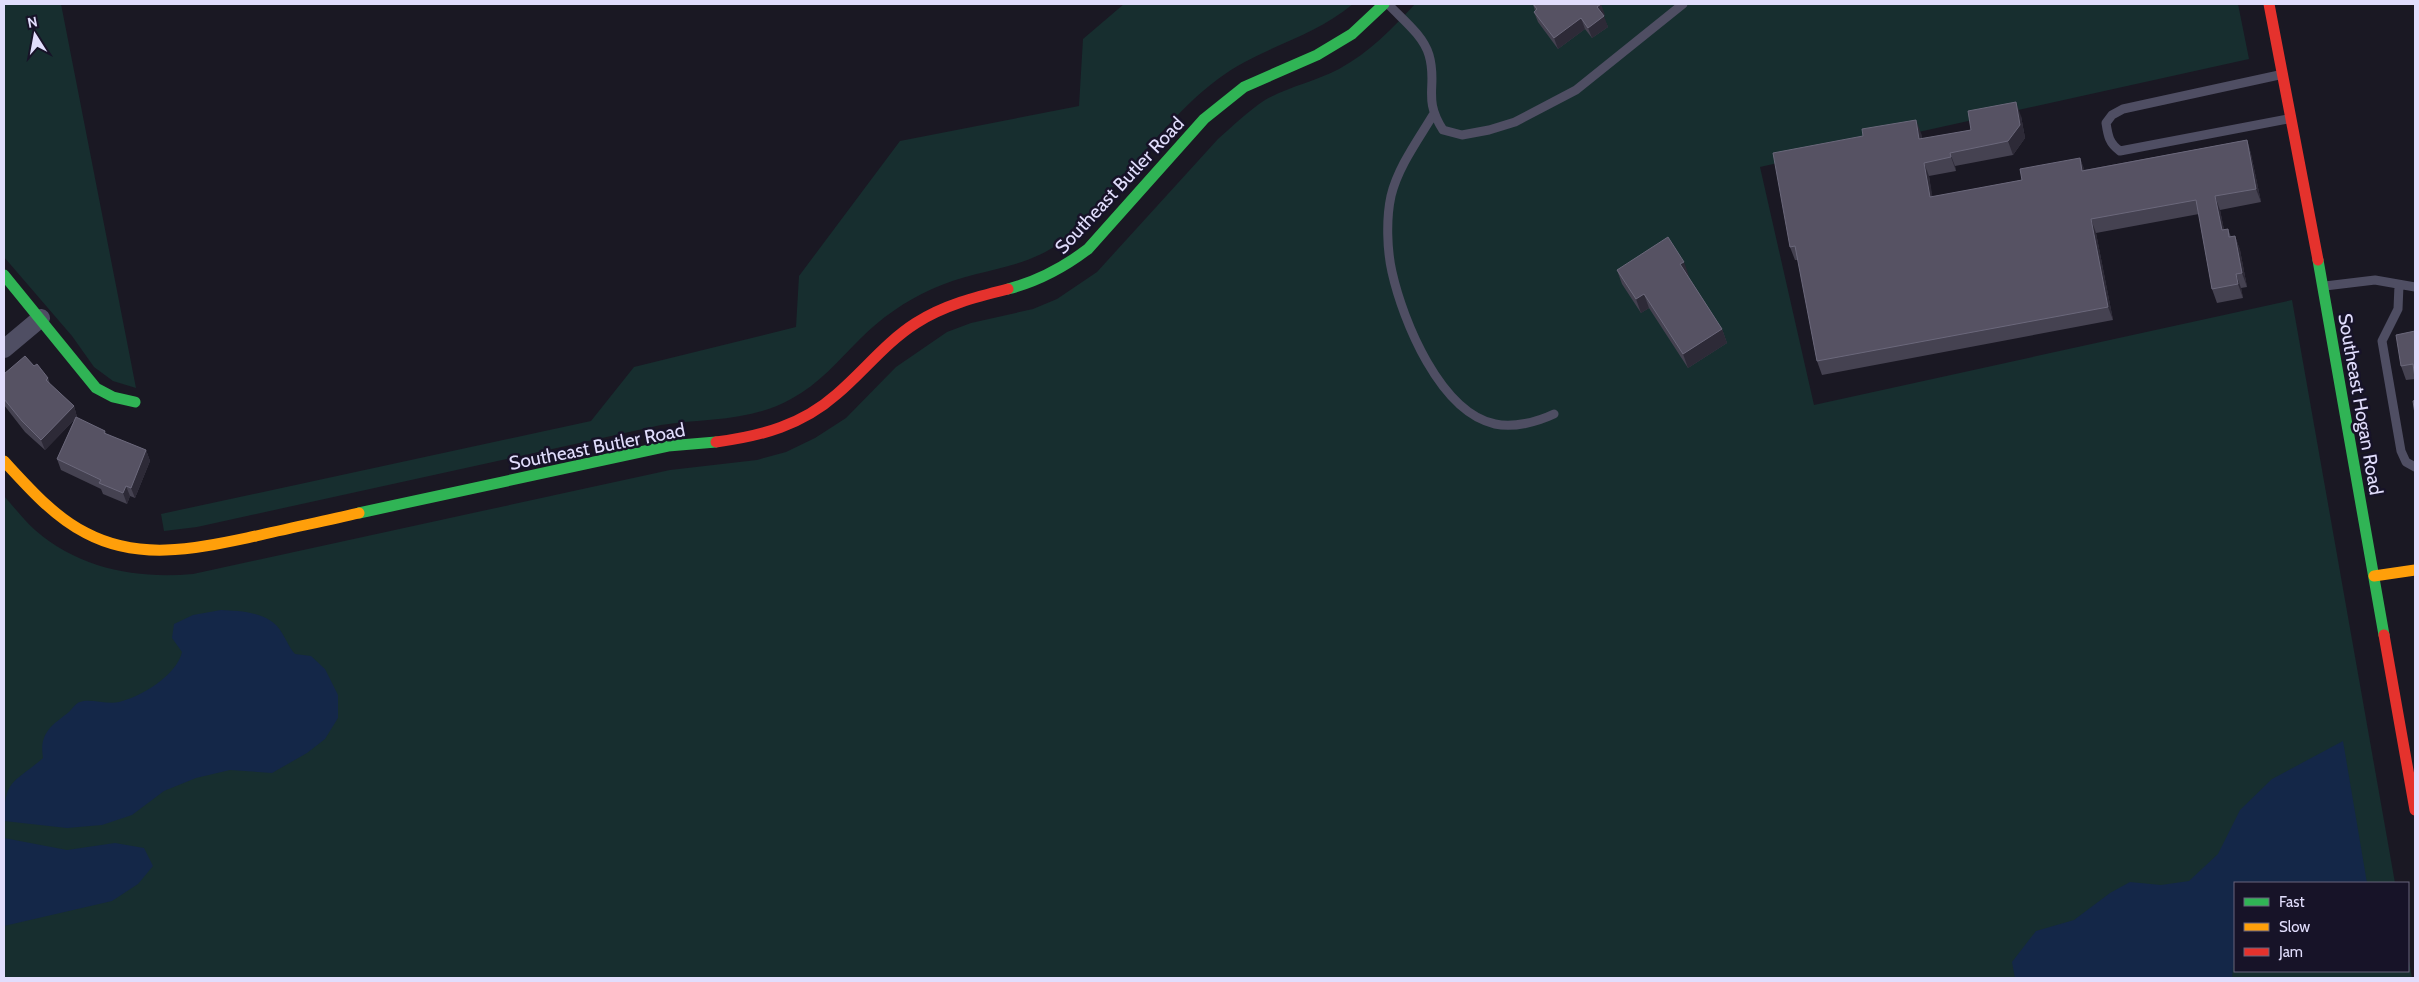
<svg xmlns="http://www.w3.org/2000/svg" width="2419" height="982" viewBox="0 0 2419 982" font-family="Cabin,sans-serif">
<style>
.green{fill:#172e2f}
.water{fill:#142748}
.lines{fill:none;stroke-linecap:round;stroke-linejoin:round}
.lane{stroke:#4f4e63;stroke-width:9}
.street{stroke:#4f4e63;stroke-width:18}
.fast{stroke:#30b455;stroke-width:11}
.slow{stroke:#ff9f0a;stroke-width:11}
.jam{stroke:#e5322d;stroke-width:11}
.wall{fill:#454251}
.shaded-wall{fill:#2d2a37}
.building{fill:#565263;stroke:#6b687b}
.labels{text-anchor:middle;stroke-width:5;stroke-linejoin:round;paint-order:stroke}
.street-label{font-size:19px;fill:#e1ddfc;stroke:#171328}
</style>
<rect width="100%" height="100%" fill="#1a1823"/>
<path class="green" d="M4,4H61L136,388L113,381L94,367L72,336L4,257Z
M1124,4H1353C1311,39 1260,47 1218,79C1177,109 1137,162 1102,200C1091,212 1080,226 1068,237C1025,272 979,267 932,289C905,301 881,318 860,339C838,361 819,384 791,399C750,422 706,418 661,425L197,527L164,531L161,514L591,421L634,367L796,327L799,276L900,141L1079,106L1083,39Z
M1415,4H2238L2249,59L1760,167L1814,405L2292,300L2395,883H2235V971H2408V955L2412,978H4V496C14,507 24,520 35,530C80,569 136,579 193,574L670,470L757,460L786,452L815,438L846,418L896,367L947,332L971,323L1033,309L1057,299L1097,272L1218,139C1233,126 1248,111 1265,100C1288,87 1316,81 1339,69C1370,52 1392,29 1415,4Z"/>
<path class="water" d="M221,610C242,611 271,612 282,633C287,641 289,647 295,654L311,656L325,669L338,695V718L325,739L307,753L272,773L230,770L196,778L164,791L132,815L102,825L67,828L4,821C4,778 15,783 43,758C39,733 51,726 69,712C72,709 76,703 80,702C89,698 108,705 119,702C141,697 177,675 182,652L172,638L174,624L193,615Z
M2343,741L2367,883H2235V950L2232,978H2015L2012,962L2036,931L2074,920L2110,893L2130,882L2161,885L2189,881L2218,854L2240,810L2272,779Z
M4,838L67,850L115,843L144,848L153,866L138,884L112,901L4,926Z"/>
<g class="lines">
<path class="lane" d="M1388,4C1402,19 1423,35 1429,55C1438,85 1422,98 1443,130L1462,135L1489,130L1515,122L1576,90L1683,4
M2279,75L2123,109L2112,115L2106,123C2108,136 2109,143 2120,151L2288,119
M1433,115C1418,140 1398,167 1391,196C1386,219 1387,250 1392,272C1403,321 1440,412 1495,424C1514,428 1537,422 1554,414
M2399,285L2398,309L2382,341L2401,451L2406,462L2415,467
M2325,286L2375,280L2415,287"/>
<path class="street" d="M4,349L41,318"/>
<path class="fast" d="M2318,260L2384,635
M4,275L96,388L113,397L135,402
M1008,289C1039,281 1063,268 1088,249L1204,119L1244,87L1317,55L1352,34L1384,4
M359,513L668,446L716,442"/>
<path class="slow" d="M4,461C28,487 54,517 86,533C141,562 198,548 256,536C290,528 325,521 359,513
M2374,576L2415,570"/>
<path class="jam" d="M2269,4L2318,260
M716,442C762,436 802,425 837,394C864,371 886,342 916,323C944,305 976,297 1008,289
M2384,635L2415,810"/>
</g>
<path class="wall" d="M1533,4L1605,15L1603,16L1608,27L1592,38L1585,29L1558,49L1538,22L1534,12L1535,11Z
M2021,116L2025,138L2013,155L1955,166L1956,171L1929,176L1932,197L2022,180L2080,158L2084,170L2247,140L2251,154L2261,202L2220,210L2224,230L2228,229L2231,237L2235,236L2240,250L2247,287L2241,288L2243,298L2217,303L2212,289L2199,214L2096,233L2113,320L1822,375L1817,361L1798,260H1795L1790,247L1921,133L1922,139L1971,130Z
M1617,270L1689,276H1688L1722,329L1727,343L1688,368L1649,308L1641,313L1622,284Z
M2415,331V379L2406,380L2401,366Z
M34,366L48,378L50,384L74,406L77,417V418L105,431L106,434L146,450L150,461L135,498L130,496L127,504L103,494L101,489L61,470L57,459L75,419L45,450L25,432L4,405V374Z"/>
<path class="shaded-wall" d="M1601,4L1605,15L1601,17L1597,7Z
M1604,16L1608,27L1592,38L1588,28Z
M1581,18L1585,29L1558,49L1554,38Z
M2016,102L2021,116L2025,138L2013,155L2008,141Z
M1916,120L1921,133L1924,153L1919,139Z
M2247,140L2251,154L2261,202L2256,189Z
M1950,153L1955,166L1956,171L1951,157Z
M2080,158L2085,171H2082Z
M1924,163L1929,176L1935,211L1930,197Z
M2215,196L2220,210L2227,244L2222,230Z
M2091,219L2096,233L2113,320L2108,307Z
M2235,236L2240,250L2247,287L2242,273Z
M1684,262L1689,276L1685,278L1680,264Z
M2236,274L2241,288L2243,298L2238,284Z
M1644,294L1649,308L1641,313L1636,299Z
M1722,329L1727,343L1688,368L1683,354Z
M74,406L77,417L45,450L41,440Z
M146,450L150,461L135,498L131,488Z
M126,486L130,496L127,504L123,493Z"/>
<path class="building" d="M1533,4H1601L1597,7L1604,16L1588,28L1581,18L1554,38L1534,12L1537,9Z
M2016,102L2020,125L2008,141L1950,153L1951,157L1924,163L1930,197L2022,180L2020,169L2080,158L2082,171L2247,140L2256,189L2215,196L2222,230L2228,229L2229,237L2235,236L2242,273L2236,274L2238,284L2212,289L2196,200L2091,219L2108,307L1817,361L1795,246L1790,247L1773,153L1863,136L1862,129L1916,120L1919,139L1971,130L1968,111Z
M1668,237L1684,262L1680,264L1722,329L1683,354L1644,294L1636,299L1617,270Z
M2415,331V378L2413,364L2401,366L2396,335Z
M25,356L34,366L37,364L48,378L46,380L74,406L41,440L22,421L4,399V374Z
M2415,400V414L2413,401Z
M76,417L105,431L104,433L146,450L131,488L126,486L123,493L99,483L101,480L57,459Z"/>
<g class="labels">
<g class="street-label">
<text transform="translate(1119 185) rotate(-47)" y="7">Southeast Butler Road</text>
<text transform="translate(2361 404) rotate(80)" y="7">Southeast Hogan Road</text>
<text transform="translate(597 446) rotate(-11)" y="7">Southeast Butler Road</text>
</g>
</g>
<rect width="2419" height="982" fill="none" stroke="#e1ddfc" stroke-width="10"/>
<rect x="2234" y="882" width="175" height="90" fill="#171328" stroke="#68647d"/>
<rect x="2244" y="898" width="25" height="8" fill="#30b455" stroke="#68647d"/>
<text x="2279" y="907" font-size="15" fill="#e1ddfc">Fast</text>
<rect x="2244" y="923" width="25" height="8" fill="#ff9f0a" stroke="#68647d"/>
<text x="2279" y="932" font-size="15" fill="#e1ddfc">Slow</text>
<rect x="2244" y="948" width="25" height="8" fill="#e5322d" stroke="#68647d"/>
<text x="2279" y="957" font-size="15" fill="#e1ddfc">Jam</text>
<g transform="translate(35 35) rotate(349)" stroke="#171328" stroke-width="4" paint-order="stroke">
<path d="M0-4L9 19L0 12L-9 19Z" fill="#e1ddfc"/>
<text y="-8" font-size="14" font-weight="bold" text-anchor="middle" fill="#e1ddfc">N</text>
</g>
</svg>
